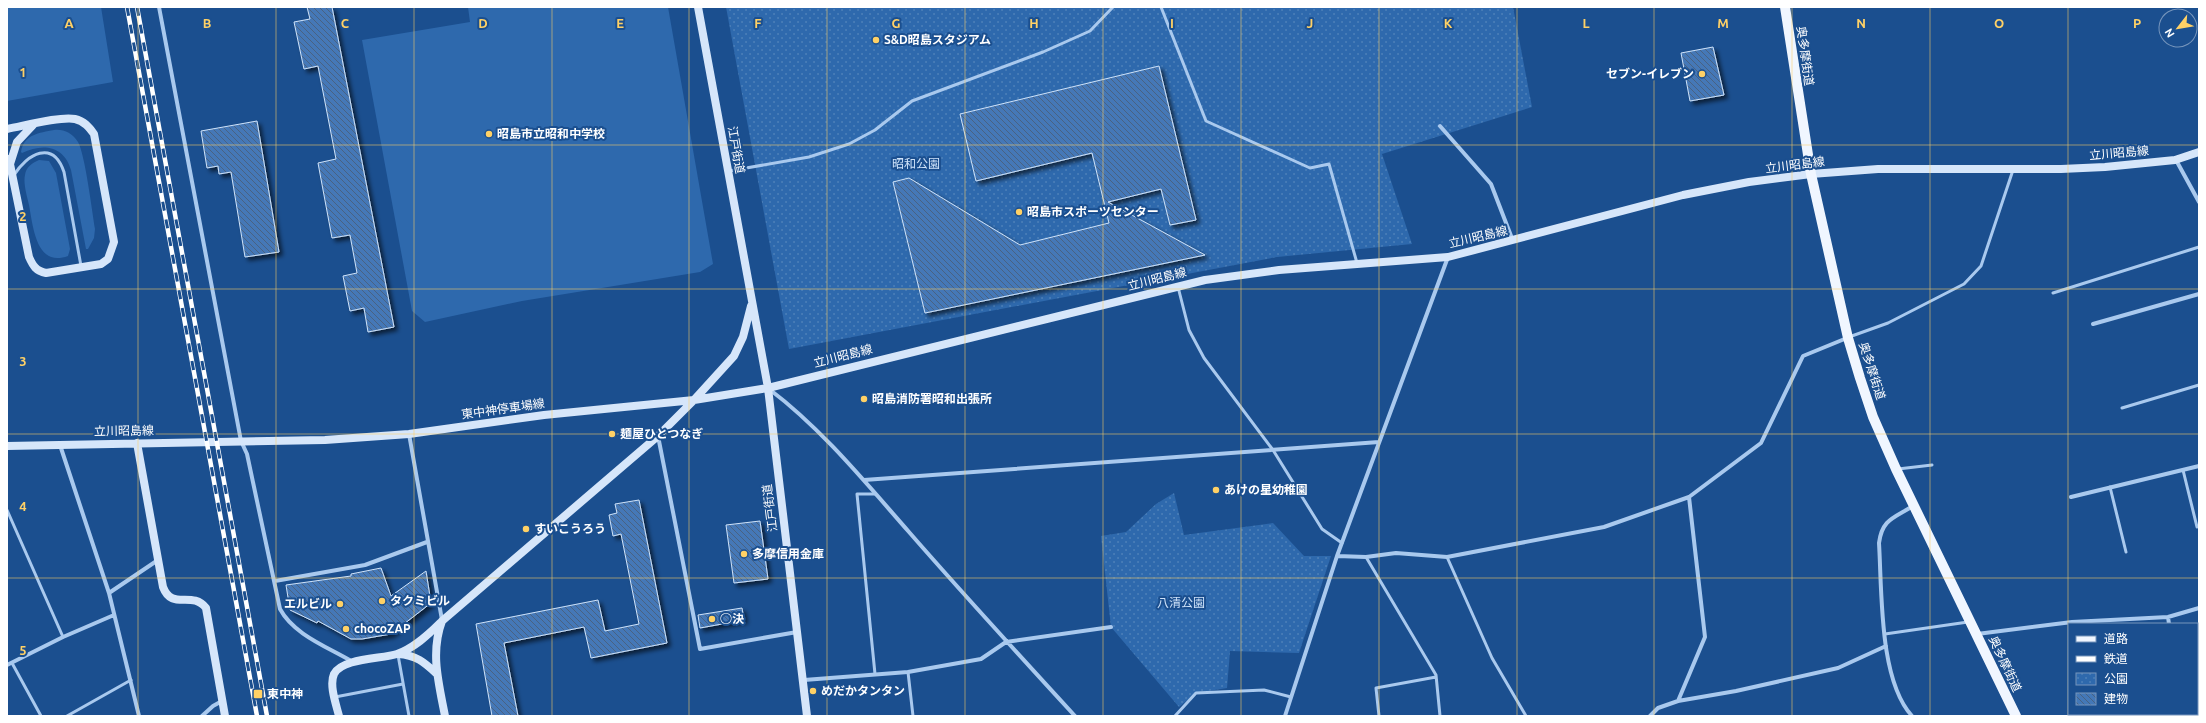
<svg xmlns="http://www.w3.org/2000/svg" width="2206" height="723" viewBox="0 0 2206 723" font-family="Ubuntu,'Noto Sans JP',sans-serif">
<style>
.grass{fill:#2e69ad}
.park{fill:url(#park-dots)}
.building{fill:url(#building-back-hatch);stroke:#cfe3fa;filter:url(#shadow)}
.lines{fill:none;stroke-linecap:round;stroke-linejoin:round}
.lane{stroke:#a9c9ee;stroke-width:3}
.street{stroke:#a9c9ee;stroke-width:4}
.secondary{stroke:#d6e6fa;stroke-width:8}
.primary{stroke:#f0f6ff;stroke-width:10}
.rail-casing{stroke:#fff;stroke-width:4.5}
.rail{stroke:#1b4f8f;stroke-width:3;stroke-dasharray:9;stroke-linecap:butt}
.grid{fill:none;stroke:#ffd166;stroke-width:1;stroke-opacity:0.55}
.poi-dot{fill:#ffd166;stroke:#1b4f8f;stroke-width:1.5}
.labels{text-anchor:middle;stroke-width:4;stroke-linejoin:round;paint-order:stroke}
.poi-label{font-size:12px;font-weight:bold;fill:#fff;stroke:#1b4f8f;text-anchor:start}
.street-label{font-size:12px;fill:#fff;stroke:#1b4f8f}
.park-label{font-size:12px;fill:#cfe3fa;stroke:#1b4f8f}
.grid-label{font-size:13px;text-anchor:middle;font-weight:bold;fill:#ffd166;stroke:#1b4f8f;stroke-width:4;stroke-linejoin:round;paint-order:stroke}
</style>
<defs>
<pattern id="park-dots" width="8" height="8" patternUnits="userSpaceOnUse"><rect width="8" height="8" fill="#2e69ad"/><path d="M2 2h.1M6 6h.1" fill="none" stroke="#4d80b9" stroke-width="1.8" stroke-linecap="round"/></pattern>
<pattern id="building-back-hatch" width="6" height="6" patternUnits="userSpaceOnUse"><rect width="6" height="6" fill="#4478b7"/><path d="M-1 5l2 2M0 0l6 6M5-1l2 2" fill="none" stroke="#486282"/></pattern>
<filter id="shadow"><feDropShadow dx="3.5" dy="3.5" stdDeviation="2" flood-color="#0009"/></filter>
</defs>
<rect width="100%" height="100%" fill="#1b4f8f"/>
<path class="grass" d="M7,7H101L113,82L7,101Z
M468,7H668L713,264L700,272L522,301L425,322L412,311L362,40L470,22Z
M54,130C64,129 72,133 78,142C85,154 92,211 95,229L94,238L88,249H86L71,170C64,145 42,143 22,153L21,152C24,134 39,133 54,130Z
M39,160L49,161L56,173L70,249L68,256C36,268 33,226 29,205C27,196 23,183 25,175C26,167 32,163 39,160Z"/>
<path class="park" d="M726,7H1513L1532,107L1382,154L1412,244L1277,257L789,349Z
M1174,493L1184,535L1273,523L1304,556H1331L1299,653L1230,651L1227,688L1196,693L1179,707L1111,627L1101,536L1126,532L1156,504Z"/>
<path class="building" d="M307,7H332L394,327L368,332L364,308L350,311L343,276L357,273L350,235L332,238L318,163L336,159L318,66L304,69L294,22L310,19Z
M1713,47L1724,95L1690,101L1681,53Z
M1159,66L1196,220L1170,225L1161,189L1108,202L1205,255L925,313L893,182L909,178L1020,245L1109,223L1092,153L976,181L960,114Z
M257,121L279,252L245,257L231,172L219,174L218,166L207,168L201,131Z
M639,500L667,643L591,658L584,627L504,643L518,716H492L476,624L598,600L605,631L639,624L621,534L613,536L609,515L617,513L615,504Z
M760,521L768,579L734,583L726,525Z
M381,568L391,596L426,571L431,603L391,634L362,639H351L318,621L317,623L290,610L286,585L351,576V574Z
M742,608L744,620L700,628L698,615Z"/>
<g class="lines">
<path class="lane" d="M1161,7L1206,121L1310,168L1329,164L1357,263
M729,171L809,157L849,144L875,130L912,101L1043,52L1090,31L1113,7
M14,175C27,154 53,139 64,172L81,266
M1178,287L1189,330L1204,358L1273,450L1322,529L1342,543
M2053,293L2199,247
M1849,337L1888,323L1964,284L1981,266L2013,170
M2122,408L2199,385
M1898,469L1932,465
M2183,470L2197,527
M2110,487L2126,552
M7,510L63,637
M1366,557L1436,675L1440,716
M1447,557L1492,658L1526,716
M1885,634L1968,622
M398,655L409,716
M12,663L41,716
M908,672L913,716
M875,674L857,494H875
M335,697L403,684
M67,716L131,680
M1175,716L1196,693L1264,690L1291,697
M1379,716L1376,688L1436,677"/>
<path class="street" d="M159,7L241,441L247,454L280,609C294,635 328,647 353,662
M1440,126L1491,184L1513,241
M2176,160L2199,202
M2093,324L2199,294
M769,389C822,429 865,482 909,532C963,594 1019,655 1075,716
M409,434L442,620
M658,436L700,649L797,632
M60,445L109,593L139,716
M864,480L1379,442
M2071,497L2199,466
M1337,556L1366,557L1396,553L1447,557L1604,527L1689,497L1761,443L1803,356L1847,338
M275,581L365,565L427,542
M109,593L158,560
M2168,617L2169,624
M1977,634L2072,622L2168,617L2199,608
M7,665L63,637L114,615
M804,680L908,672L981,659L1006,642L1111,627
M1678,701L1705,637L1689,497
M2173,714V716
M202,716L213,706L222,701
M1285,716L1337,556L1448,257
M1650,716L1658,708L1678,701L1736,691L1838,668L1886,646
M1912,716C1879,680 1882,592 1879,543C1882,519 1894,518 1913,506"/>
<path class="secondary" d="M698,7L768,388L807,716
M7,129C24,126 60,116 75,119C84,121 89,127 94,134L114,242L108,259L101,264L46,273C36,271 33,266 29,257L10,164L7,159
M10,164L17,142L33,125
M137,443L163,587C172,611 192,590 206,608L225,716
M7,446L325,440L409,434L544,415L694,400L768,388L1205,280L1279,270L1448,257L1683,195L1749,182L1811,174L1878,169H2061L2105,167L2175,160L2199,152
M398,654C416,655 424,662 437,674
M339,716C336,704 329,685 334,674C342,658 382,659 397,654C414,648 428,635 440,623
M445,716C439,684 430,653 442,621L658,436L694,400L734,356L743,337L751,306"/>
<path class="primary" d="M1785,7L1811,174L1848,338L1860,378L1873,417L1896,469L2016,716"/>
<g class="rail-casing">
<path id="rail" d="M127,7L257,716
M137,7L267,716"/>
</g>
<use href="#rail" class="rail"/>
</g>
<path class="grid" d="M138,7V716M276,7V716M414,7V716M552,7V716M689,7V716M827,7V716M965,7V716M1103,7V716M1241,7V716M1379,7V716M1517,7V716M1654,7V716M1792,7V716M1930,7V716M2068,7V716M7,145H2199M7,289H2199M7,434H2199M7,578H2199"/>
<g class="poi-dot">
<circle cx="876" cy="40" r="4"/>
<circle cx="1702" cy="74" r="4"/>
<circle cx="489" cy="134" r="4"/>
<circle cx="1019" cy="212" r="4"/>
<circle cx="864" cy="399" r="4"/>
<circle cx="612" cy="434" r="4"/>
<circle cx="1216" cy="490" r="4"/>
<circle cx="526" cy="529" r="4"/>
<circle cx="744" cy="554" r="4"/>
<circle cx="382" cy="601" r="4"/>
<circle cx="340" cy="604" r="4"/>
<circle cx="712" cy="619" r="4"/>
<circle cx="346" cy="629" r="4"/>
<circle cx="813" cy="691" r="4"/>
<rect x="253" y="689" width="10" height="10" rx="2"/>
</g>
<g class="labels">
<g class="poi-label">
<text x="884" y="44">S&amp;D昭島スタジアム</text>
<text x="1694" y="78" text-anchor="end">セブン-イレブン</text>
<text x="497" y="138">昭島市立昭和中学校</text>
<text x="1027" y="216">昭島市スポーツセンター</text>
<text x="872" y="403">昭島消防署昭和出張所</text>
<text x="620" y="438">麺屋ひとつなぎ</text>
<text x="1224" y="494">あけの星幼稚園</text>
<text x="534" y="533">すいこうろう</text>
<text x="752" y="558">多摩信用金庫</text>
<text x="390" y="605">タクミビル</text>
<text x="332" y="608" text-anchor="end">エルビル</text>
<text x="720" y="623">○決</text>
<text x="354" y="633">chocoZAP</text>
<text x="821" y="695">めだかタンタン</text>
<text x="267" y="698">東中神</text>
</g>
<g class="street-label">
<text transform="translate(1805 56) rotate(82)" y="4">奥多摩街道</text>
<text transform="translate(736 150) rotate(80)" y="4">江戸街道</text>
<text transform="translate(2119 153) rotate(-5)" y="4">立川昭島線</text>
<text transform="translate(1795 165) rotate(-7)" y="4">立川昭島線</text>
<text transform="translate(1478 237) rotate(-13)" y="4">立川昭島線</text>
<text transform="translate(1157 279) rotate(-14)" y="4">立川昭島線</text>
<text transform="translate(843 356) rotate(-14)" y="4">立川昭島線</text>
<text transform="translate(1872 371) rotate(72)" y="4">奥多摩街道</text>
<text transform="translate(503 409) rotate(-8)" y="4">東中神停車場線</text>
<text transform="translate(124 431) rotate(-1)" y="4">立川昭島線</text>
<text transform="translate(770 508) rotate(-97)" y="4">江戸街道</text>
<text transform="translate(2005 664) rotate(65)" y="4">奥多摩街道</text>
</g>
<g class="park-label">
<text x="916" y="168">昭和公園</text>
<text x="1181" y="607">八清公園</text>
</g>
</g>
<g class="grid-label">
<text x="69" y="28">A</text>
<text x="207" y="28">B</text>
<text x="345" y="28">C</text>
<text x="483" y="28">D</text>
<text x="620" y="28">E</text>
<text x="758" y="28">F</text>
<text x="896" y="28">G</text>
<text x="1034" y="28">H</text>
<text x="1172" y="28">I</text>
<text x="1310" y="28">J</text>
<text x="1448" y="28">K</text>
<text x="1586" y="28">L</text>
<text x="1723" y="28">M</text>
<text x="1861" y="28">N</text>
<text x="1999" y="28">O</text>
<text x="2137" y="28">P</text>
<text x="23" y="77">1</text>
<text x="23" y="221">2</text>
<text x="23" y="366">3</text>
<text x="23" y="511">4</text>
<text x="23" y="655">5</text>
</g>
<rect width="2206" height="723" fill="none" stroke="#ffffff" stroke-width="16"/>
<rect x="2068" y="623" width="130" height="92" fill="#1b4f8f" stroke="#7695bc"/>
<rect x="2076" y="636" width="20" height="6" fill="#f0f6ff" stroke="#7695bc"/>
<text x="2104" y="643" font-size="12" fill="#ffffff">道路</text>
<rect x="2076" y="656" width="20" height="6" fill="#ffffff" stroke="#7695bc"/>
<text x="2104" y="663" font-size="12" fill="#ffffff">鉄道</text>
<rect x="2076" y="673" width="20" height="12" fill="url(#park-dots)" stroke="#7695bc"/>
<text x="2104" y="683" font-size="12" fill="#ffffff">公園</text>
<rect x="2076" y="693" width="20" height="12" fill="url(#building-back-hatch)" stroke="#7695bc"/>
<text x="2104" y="703" font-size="12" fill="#ffffff">建物</text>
<g transform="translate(2178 28) rotate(239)"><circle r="19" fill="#1b4f8f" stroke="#7695bc"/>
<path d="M0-3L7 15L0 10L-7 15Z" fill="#ffd166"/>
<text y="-6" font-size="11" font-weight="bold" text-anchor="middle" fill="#ffffff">N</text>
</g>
</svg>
